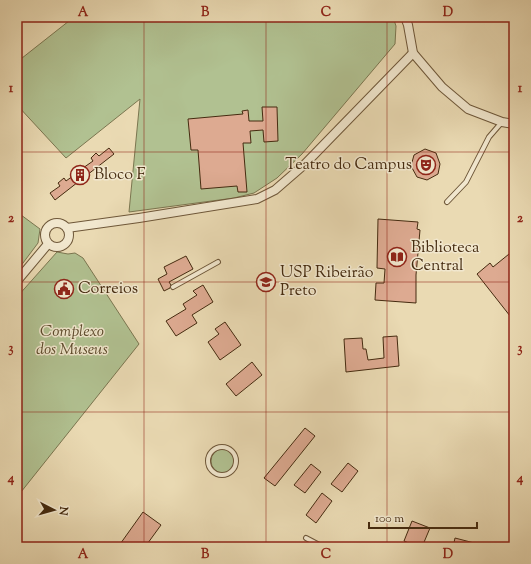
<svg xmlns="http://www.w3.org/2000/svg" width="531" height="564" viewBox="0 0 531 564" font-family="'Sorts Mill Goudy',serif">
<rect width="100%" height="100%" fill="#eadab3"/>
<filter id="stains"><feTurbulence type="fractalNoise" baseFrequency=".005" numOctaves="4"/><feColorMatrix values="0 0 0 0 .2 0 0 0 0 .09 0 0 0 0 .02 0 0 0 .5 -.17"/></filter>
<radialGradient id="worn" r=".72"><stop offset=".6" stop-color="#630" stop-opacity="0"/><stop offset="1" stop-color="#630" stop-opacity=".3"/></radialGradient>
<g fill="#b1c191" stroke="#7b7650">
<path d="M74 17H393L396 26 395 44 302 154 277 178 254 193 234 198 129 212 140 99 66 158 17 105V62Z"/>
<path d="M17 212 40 229 38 243 17 271Z"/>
<path d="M57 252 68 254 75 253 83 258 139 344 17 497V297Z"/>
<circle cx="223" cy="461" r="12"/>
</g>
<g fill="#ddaa91" stroke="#452b10">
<path d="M262 107H277L278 141 264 142 263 130 250 131 251 143H243L247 192H238L237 186 201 189 198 150H191L188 119 243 114 242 111 248 110 249 121H263Z"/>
<path d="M109 148 114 154 55 200 50 193 60 186 58 183 64 178 66 181 77 173 75 170 81 165 83 168 93 161 91 158 96 153 99 156Z"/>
<path d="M425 149 436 153 440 164 438 174 427 180 417 177 411 166 414 155Z"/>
<path d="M378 219 418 222 417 229 420 230 416 275V303L375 300 376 283H384L385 269 377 268Z"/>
<path d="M514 250V321L477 274 490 263 493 267Z"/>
<path d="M186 256 193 269 169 282 171 285 170 288 164 291 158 279 167 274 164 267Z"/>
<path d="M203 285 213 302 192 315 197 323 176 336 166 321 186 309 183 304 197 295 193 291Z"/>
<path d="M225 322 241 345 220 360 208 342 219 334 215 329Z"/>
<path d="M397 336 399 366 346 372 344 339 362 338 363 349H366L368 360 384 358 383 337Z"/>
<path d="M252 362 262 375 236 396 226 384Z"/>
<path d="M305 428 315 436 275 486 264 478Z"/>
<path d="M348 463 358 471 342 492 331 484Z"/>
<path d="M311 464 321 472 305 493 294 485Z"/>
<path d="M322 493 332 501 316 523 306 515Z"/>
<path d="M143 512 161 525 145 547H118Z"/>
<path d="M412 521 430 528 422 547H418L404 541Z"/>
<path d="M455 538 482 545V547H453Z"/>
</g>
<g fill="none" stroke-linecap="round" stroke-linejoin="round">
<g stroke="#6e5739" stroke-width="6">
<g id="service">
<path d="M447 202 466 182 489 137 502 122"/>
<path d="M173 287 218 262"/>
<circle cx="222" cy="461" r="14"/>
<path d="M306 538 323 547"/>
</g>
</g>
<g stroke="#6e5739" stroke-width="10">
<g id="minor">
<path d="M405 17 408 25 413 53 442 87 468 109 502 122 514 124"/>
<circle cx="57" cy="235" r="12"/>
<path d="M67 228 139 218 257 199 275 190 305 164 413 53"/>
<path d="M17 281 48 244"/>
</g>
</g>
<use href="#service" stroke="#f1e7ce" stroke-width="4"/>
<use href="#minor" stroke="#f1e7ce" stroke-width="8"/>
</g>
<path fill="none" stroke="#8f2418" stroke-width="1" stroke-opacity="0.55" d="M144 17V547M266 17V547M387 17V547M17 152H514M17 282H514M17 412H514"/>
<defs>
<g id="theatre-ring" transform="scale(1)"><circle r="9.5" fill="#f1e7ce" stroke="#8f2418" stroke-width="1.5"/><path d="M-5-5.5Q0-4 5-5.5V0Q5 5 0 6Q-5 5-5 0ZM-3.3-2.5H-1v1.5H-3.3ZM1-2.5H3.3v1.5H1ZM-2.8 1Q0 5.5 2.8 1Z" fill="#8f2418"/></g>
<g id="building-ring" transform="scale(1)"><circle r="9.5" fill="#f1e7ce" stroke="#8f2418" stroke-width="1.5"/><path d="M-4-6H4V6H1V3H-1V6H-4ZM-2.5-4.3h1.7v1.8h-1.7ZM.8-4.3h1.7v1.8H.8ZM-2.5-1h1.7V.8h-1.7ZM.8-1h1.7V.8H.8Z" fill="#8f2418"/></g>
<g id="library-ring" transform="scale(1)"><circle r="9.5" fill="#f1e7ce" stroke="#8f2418" stroke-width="1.5"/><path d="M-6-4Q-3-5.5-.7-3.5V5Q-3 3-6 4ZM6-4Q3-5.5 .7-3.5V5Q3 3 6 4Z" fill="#8f2418"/></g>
<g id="university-ring" transform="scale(1)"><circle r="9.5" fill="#f1e7ce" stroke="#8f2418" stroke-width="1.5"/><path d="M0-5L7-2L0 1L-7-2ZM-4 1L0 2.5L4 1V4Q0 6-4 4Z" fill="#8f2418"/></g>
<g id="civic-ring" transform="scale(1)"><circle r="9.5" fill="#f1e7ce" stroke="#8f2418" stroke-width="1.5"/><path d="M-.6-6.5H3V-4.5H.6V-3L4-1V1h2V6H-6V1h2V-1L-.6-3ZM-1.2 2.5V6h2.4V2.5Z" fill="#8f2418"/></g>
</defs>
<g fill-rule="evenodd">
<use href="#theatre-ring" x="426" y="165"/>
<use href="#building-ring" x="80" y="175"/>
<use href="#library-ring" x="397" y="257"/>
<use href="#university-ring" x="266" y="282"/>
<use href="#civic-ring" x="64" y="289"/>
</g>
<g text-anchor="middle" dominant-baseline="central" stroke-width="3" stroke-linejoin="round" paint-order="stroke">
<g font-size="16" fill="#452b10" stroke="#f1e7ce" text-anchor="start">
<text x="412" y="165" text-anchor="end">Teatro do Campus</text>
<text x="94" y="175">Bloco F</text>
<text x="411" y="248">Biblioteca<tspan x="411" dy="18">Central</tspan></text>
<text x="280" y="273">USP Ribeirão<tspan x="280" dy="18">Preto</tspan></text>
<text x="78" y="289">Correios</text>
</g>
<g font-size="16" font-style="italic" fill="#5b492a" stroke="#f1e7ce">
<text x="72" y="332">Complexo<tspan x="72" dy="18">dos Museus</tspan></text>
</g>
</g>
<rect width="531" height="564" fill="none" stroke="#eadab3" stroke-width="44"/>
<g transform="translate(54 510) rotate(96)" stroke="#f1e7ce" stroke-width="3" paint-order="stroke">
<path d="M0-3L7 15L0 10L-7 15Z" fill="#452b10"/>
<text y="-6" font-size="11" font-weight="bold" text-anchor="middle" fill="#452b10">N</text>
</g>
<path d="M369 522v6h108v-6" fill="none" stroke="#452b10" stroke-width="2"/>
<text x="375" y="522" font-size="12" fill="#452b10" stroke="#f1e7ce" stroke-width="3" paint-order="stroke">100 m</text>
<rect x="22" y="22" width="487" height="520" fill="none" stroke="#8f2418" stroke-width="1.5"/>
<g font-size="13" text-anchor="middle" font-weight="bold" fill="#8f2418">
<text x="83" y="16">A</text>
<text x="205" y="16">B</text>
<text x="326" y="16">C</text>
<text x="448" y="16">D</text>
<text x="11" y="92">1</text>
<text x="520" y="92">1</text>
<text x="11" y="222">2</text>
<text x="520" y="222">2</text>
<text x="11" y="352">3</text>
<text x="520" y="352">3</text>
<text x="11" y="482">4</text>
<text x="520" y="482">4</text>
<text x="83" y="558">A</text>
<text x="205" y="558">B</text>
<text x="326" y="558">C</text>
<text x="448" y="558">D</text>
</g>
<rect width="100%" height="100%" filter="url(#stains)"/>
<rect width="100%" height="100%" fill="url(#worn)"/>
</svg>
